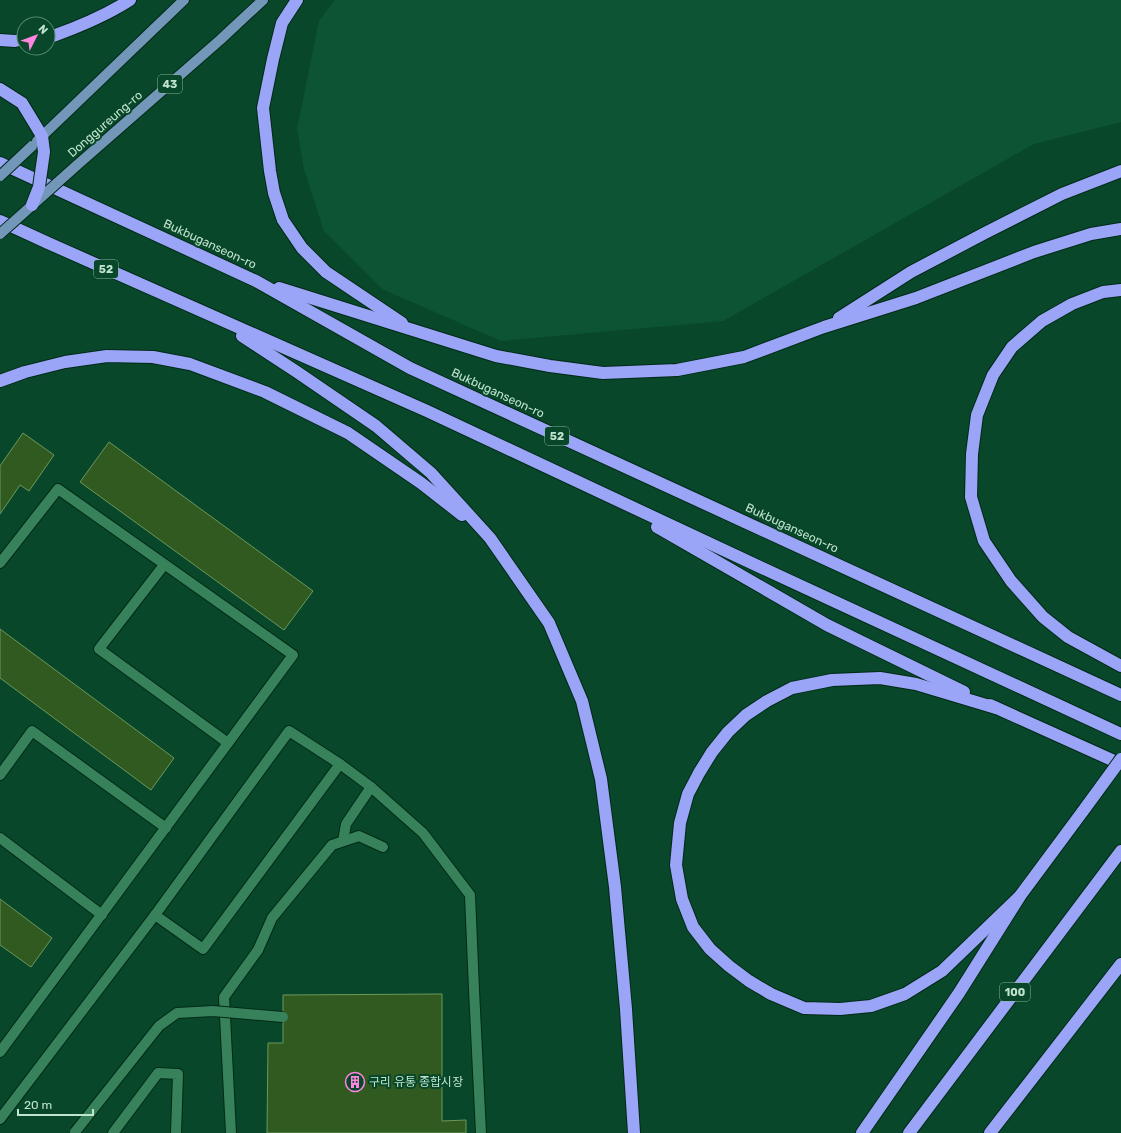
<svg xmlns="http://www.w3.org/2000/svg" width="1121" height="1133" viewBox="0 0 1121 1133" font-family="Rubik,'Noto Sans KR',sans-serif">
<rect width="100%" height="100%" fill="#08472a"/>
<path fill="#0d5434" d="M335 0H1121V122L1034 144 723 321 501 341 382 289 324 231 304 169 297 129 319 21Z"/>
<g fill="#315a20" stroke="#6c985c">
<path d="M23 433 54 455 29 491 20 485 0 514V466Z"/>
<path d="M109 442 313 591 284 630 80 482Z"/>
<path d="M0 629 174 758 151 790 0 678Z"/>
<path d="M0 899 52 938 31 967 0 945Z"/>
<path d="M442 994V1121L466 1120V1133H267L268 1043H283V995Z"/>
</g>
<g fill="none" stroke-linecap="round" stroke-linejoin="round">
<g stroke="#012a17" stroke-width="12">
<g id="lane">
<path d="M0 563 58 489 293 655 0 1052"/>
<path d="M164 565 99 649 228 743"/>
<path d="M0 775 32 731 166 828"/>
<path d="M0 838 102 915"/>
<path d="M343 841 346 824 371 787"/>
<path d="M155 915 203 949 340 764"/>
<path d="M0 1119 155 915 289 731 340 764 371 787 423 833 470 895 474 990 481 1133"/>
<path d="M113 1133 158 1073 178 1074 176 1133"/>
<path d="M231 1133 224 997 258 950 272 918 332 845 359 836 383 847"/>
</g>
</g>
<g stroke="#012a17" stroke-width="12">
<g id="primary">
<path d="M37 141 184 0"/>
<path d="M76 166 220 40 263 0"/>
</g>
</g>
<g stroke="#012a17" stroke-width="14">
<g id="highway">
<path d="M297 0 282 23 273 59 263 108 270 171 274 193 283 220 302 248 326 272 402 323"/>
<path d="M48 36H53C81 26 105 16 130 0"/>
<path d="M0 40 15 41 24 39"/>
<path d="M0 89 22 103 42 136 44 152"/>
<path d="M0 163 256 281 410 368 1121 695"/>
<path d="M0 221 48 243 427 411 760 567 1121 734"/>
<path d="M279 288 496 356 550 366 603 373 677 370 744 357 824 327 916 298 1034 252 1091 234 1121 229"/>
<path d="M1121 290 1103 292 1072 304 1042 321 1012 347 993 375 977 415 972 454 971 497 984 541 1011 581 1043 617 1068 637 1121 666"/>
<path d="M839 318 911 272 985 233 1062 194 1121 171"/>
<path d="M242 336 297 372 376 426 431 473 490 538 549 623 582 701 601 779 615 887 626 1009 634 1133"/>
<path d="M0 381 25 372 65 362 107 356 153 357 190 364 265 392 348 433 421 483 462 515"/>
<path d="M657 527 827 625 964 692"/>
<path d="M990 705 1121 764"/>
<path d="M996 708 916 684 880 678 832 680 792 688 767 701 746 715 728 732 712 752 699 773 688 794 680 823 676 865 682 899 693 927 710 949 729 966 749 981 771 994 804 1008 840 1009 871 1006 905 994 942 971 1020 896"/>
<path d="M862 1133 959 993 1020 896 1083 811"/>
<path d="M909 1133 1121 851"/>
<path d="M990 1133 1121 964"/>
</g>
</g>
<use href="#lane" stroke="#37825a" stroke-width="10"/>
<use href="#primary" stroke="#7297b8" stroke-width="10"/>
<use href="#highway" stroke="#9aa5f7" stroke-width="12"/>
<g stroke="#012a17" stroke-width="12" stroke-linecap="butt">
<path id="lane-bridge" d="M75 1132 159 1026 177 1013 213 1011 283 1017"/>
</g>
<g stroke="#012a17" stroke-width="12" stroke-linecap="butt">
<g id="primary-bridge">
<path d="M0 176 32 146"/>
<path d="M0 234 76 166"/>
</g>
</g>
<g stroke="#012a17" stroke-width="14" stroke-linecap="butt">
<g id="highway-bridge">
<path d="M32 205 39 187 44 152"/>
<path d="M1083 811 1121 759"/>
</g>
</g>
<use href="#lane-bridge" stroke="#37825a" stroke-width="10"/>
<use href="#primary-bridge" stroke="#7297b8" stroke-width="10"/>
<use href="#highway-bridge" stroke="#9aa5f7" stroke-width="12"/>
</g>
<defs>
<g id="building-ring" transform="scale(1)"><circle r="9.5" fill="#08472a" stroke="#fe85e0" stroke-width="1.5"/><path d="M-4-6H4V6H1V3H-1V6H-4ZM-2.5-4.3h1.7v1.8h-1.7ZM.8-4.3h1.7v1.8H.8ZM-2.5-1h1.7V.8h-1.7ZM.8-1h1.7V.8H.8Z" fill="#fe85e0"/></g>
</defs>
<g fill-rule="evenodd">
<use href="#building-ring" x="355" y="1082"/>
</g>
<g text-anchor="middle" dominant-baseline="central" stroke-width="4" stroke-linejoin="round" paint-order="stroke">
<g fill="#08472a" stroke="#89b59c" stroke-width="1">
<rect x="158" y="75" width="24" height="18" rx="3"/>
<rect x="94" y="260" width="24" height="18" rx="3"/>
<rect x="545" y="427" width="24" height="18" rx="3"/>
<rect x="1000" y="983" width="30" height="18" rx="3"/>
</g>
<g font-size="11" font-weight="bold" fill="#c0e4cd">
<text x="170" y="84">43</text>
<text x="106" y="269">52</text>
<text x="557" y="436">52</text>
<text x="1015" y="992">100</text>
</g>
<g font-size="12" fill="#c0e4cd" stroke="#08472a">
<text transform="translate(105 124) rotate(-41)">Donggureung-ro</text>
<text transform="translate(210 244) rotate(25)">Bukbuganseon-ro</text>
<text transform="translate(498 393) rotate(25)">Bukbuganseon-ro</text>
<text transform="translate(792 528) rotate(25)">Bukbuganseon-ro</text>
</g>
<g font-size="12" fill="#c0e4cd" stroke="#08472a" text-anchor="start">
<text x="369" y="1082">구리 유통 종합시장</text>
</g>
</g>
<g transform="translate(36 36) rotate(48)"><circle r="19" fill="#08472a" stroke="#52866b"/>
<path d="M0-3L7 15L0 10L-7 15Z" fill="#fe85e0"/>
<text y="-6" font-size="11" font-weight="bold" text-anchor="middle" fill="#c0e4cd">N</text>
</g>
<path d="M18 1109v6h75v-6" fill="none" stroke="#c0e4cd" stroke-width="2"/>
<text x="24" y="1109" font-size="12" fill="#c0e4cd" stroke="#08472a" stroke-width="3" paint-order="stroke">20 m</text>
</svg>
